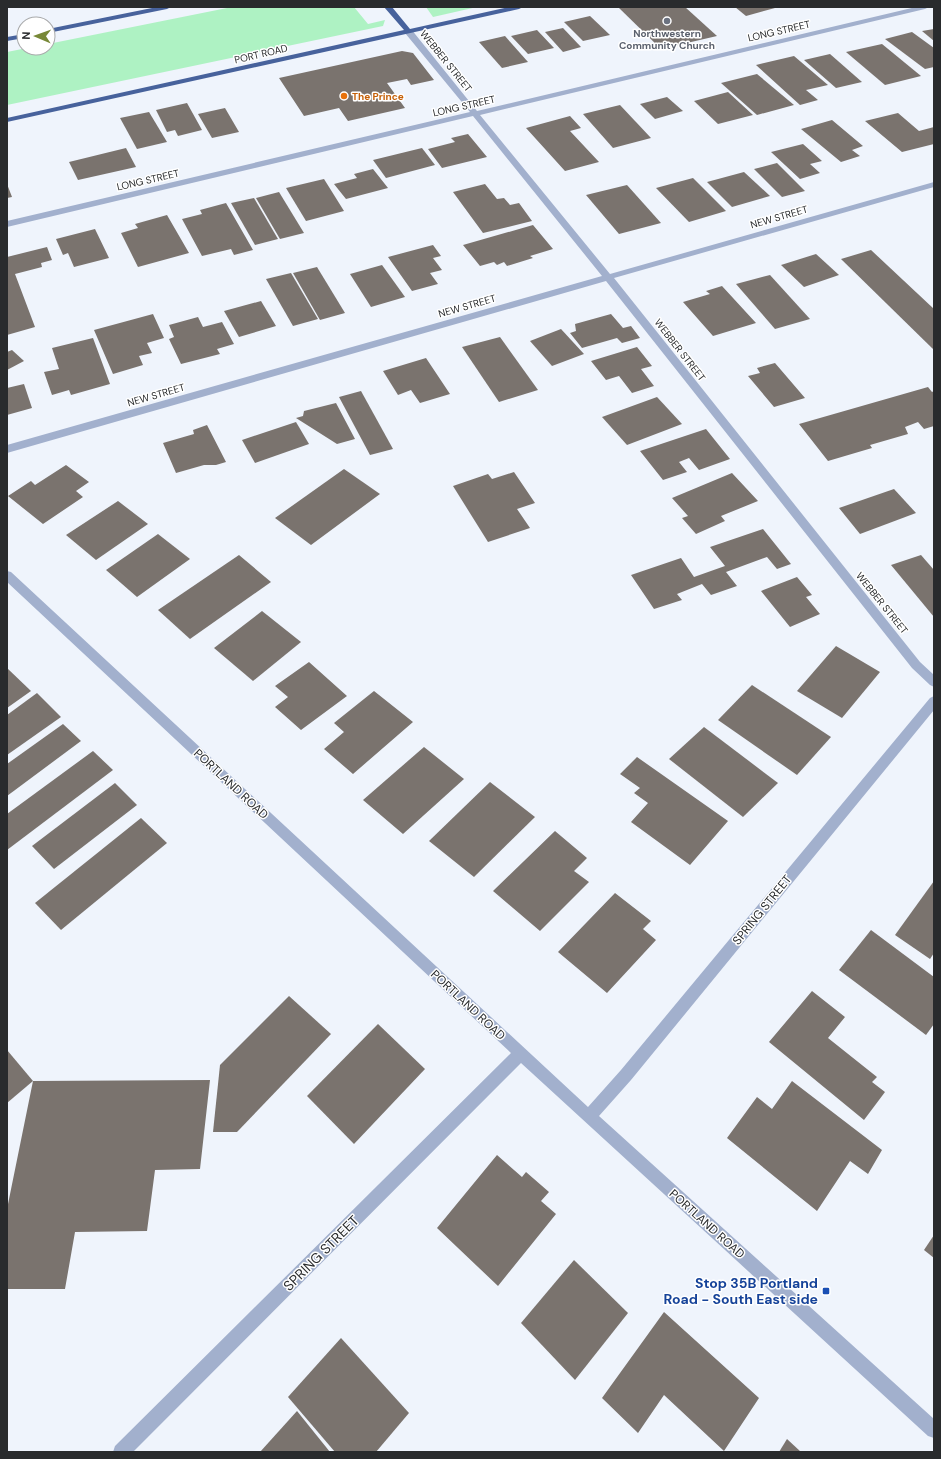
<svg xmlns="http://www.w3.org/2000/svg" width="941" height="1459" viewBox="0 0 941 1459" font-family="'DM Sans',sans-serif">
<rect width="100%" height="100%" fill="#eff4fc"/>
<g fill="#aef2c3">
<path d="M232 7H354L368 24 385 20 383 26 7 105V52L27 48H48V44Z"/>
<path d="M426 7H477L433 17Z"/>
</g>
<g fill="#7a736e">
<path d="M618 7H685L717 36 661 49Z"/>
<path d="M735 7H773L775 8 746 16Z"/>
<path d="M590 16 610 35 583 41 564 22Z"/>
<path d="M563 28 581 47 563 52 545 32Z"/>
<path d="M934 29V41L922 31Z"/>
<path d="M537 30 554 48 528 54 511 36Z"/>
<path d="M912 32 934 48V67L925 69 885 39Z"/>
<path d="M505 36 528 62 502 68 479 42Z"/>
<path d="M882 44 921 76 885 85 846 52Z"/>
<path d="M402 51 413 53 434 80 411 85 407 79 387 83 405 108 348 121 339 108 304 116 279 78Z"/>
<path d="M830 54 862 82 836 88 804 60Z"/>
<path d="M794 56 828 85 806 90 818 100 800 105 756 65Z"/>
<path d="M757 74 794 105 757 115 721 83Z"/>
<path d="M728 92 753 115 718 124 694 101Z"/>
<path d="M667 97 683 111 655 119 640 104Z"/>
<path d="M187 103 202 130 178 136 175 130 167 132 156 110Z"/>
<path d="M620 105 651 138 613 148 583 114Z"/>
<path d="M225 108 239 132 212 138 198 114Z"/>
<path d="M149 112 167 142 137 149 120 118Z"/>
<path d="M898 113 919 131 934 127V144L902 152 865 121Z"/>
<path d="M570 116 581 128 570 131 599 162 565 171 526 128Z"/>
<path d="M832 120 863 146 852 150 860 156 841 162 801 129Z"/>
<path d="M468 134 487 157 442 168 428 149 455 142 451 138Z"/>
<path d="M803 144 822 161 810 164 820 173 800 179 771 152Z"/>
<path d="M126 148 136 167 78 180 69 162Z"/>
<path d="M422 148 435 165 386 178 373 160Z"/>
<path d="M777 163 805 191 782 197 754 169Z"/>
<path d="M373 169 388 188 346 199 334 184 357 178 354 174Z"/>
<path d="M744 172 770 196 732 207 707 182Z"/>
<path d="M693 178 726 211 689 222 656 188Z"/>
<path d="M324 179 344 211 306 221 286 188Z"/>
<path d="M7 184 12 197 7 198Z"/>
<path d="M485 184 497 199 504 198 510 205 519 203 532 221 483 233 453 192Z"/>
<path d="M627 185 661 223 619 234 586 195Z"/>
<path d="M279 192 304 233 280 239 256 198Z"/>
<path d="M254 198 278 239 255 245 231 203Z"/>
<path d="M226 203 253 250 234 255 231 249 202 256 182 219 202 214 200 210Z"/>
<path d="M167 215 189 253 138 267 121 233 138 228 135 224Z"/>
<path d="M533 225 553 249 530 256 533 258 507 266 504 262 497 265 494 262 480 266 463 245Z"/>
<path d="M95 229 109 258 74 267 68 253 63 255 56 239Z"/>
<path d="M433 245 441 256 433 258 442 270 430 273 438 284 412 291 388 257Z"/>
<path d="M47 247 52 260 41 263 42 267 15 274 35 327 7 335V257Z"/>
<path d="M871 250 934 309V350L841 259Z"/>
<path d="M816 254 839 275 804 287 781 265Z"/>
<path d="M382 265 405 297 371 307 350 274Z"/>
<path d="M317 267 345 313 320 320 293 273Z"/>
<path d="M291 273 318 319 293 326 266 279Z"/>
<path d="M770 275 810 319 775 329 736 284Z"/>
<path d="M722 286 756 323 713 336 683 302 710 294 706 291Z"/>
<path d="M261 301 276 326 239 337 224 311Z"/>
<path d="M153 314 164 338 147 343 152 353 139 356 143 365 113 374 94 330Z"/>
<path d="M611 314 623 328 631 326 640 338 622 343 617 338 582 348 570 333 576 331 575 324Z"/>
<path d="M198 317 203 327 222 322 234 344 217 349 220 354 181 364 169 339 174 337 169 325Z"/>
<path d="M561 329 584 354 552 366 530 341Z"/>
<path d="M500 337 538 390 499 402 462 347Z"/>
<path d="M93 338 110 384 71 395 69 390 52 395 44 372 59 369 52 348Z"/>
<path d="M637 347 652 366 641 369 654 386 632 393 619 376 606 380 591 361Z"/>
<path d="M12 350 24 361 7 370V352Z"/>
<path d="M426 358 450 394 420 403 411 390 398 395 383 371Z"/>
<path d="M775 363 805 398 774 407 748 376 760 373 757 368Z"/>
<path d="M24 384 32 408 7 415V388Z"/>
<path d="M928 387 932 392 934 391V426L924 429 918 422 905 427 908 434 870 445 872 448 828 461 799 424Z"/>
<path d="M361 391 393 449 370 455 339 397Z"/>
<path d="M657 397 682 424 627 445 602 417Z"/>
<path d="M336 403 355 439 337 444 296 418 303 416 304 411Z"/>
<path d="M296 422 309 444 255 463 242 440Z"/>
<path d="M207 425 226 462 216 465H204L176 473 163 443 194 434 193 430Z"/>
<path d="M706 429 730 459 699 470 689 458 679 462 687 472 663 480 640 451Z"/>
<path d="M66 465 89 482 76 491 83 497 43 524 8 496 31 481 35 485Z"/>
<path d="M344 469 380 494 311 545 275 518Z"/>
<path d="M514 472 535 503 517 509 530 528 488 542 453 486 488 474 492 479Z"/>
<path d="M732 473 758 501 721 516 725 521 696 534 682 518 688 516 672 498Z"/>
<path d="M894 489 916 513 860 534 839 508Z"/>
<path d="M118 501 148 524 96 560 66 535Z"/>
<path d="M763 529 791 564 777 569 767 557 726 572 737 586 711 595 702 584 677 594 682 600 654 609 631 575 681 558 694 577 725 566 710 547Z"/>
<path d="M158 534 190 559 137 597 106 570Z"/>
<path d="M239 555 271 582 190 639 158 610Z"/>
<path d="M921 555 934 570V617L891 565Z"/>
<path d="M797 577 812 595 806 597 820 614 790 627 761 591Z"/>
<path d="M262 611 301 642 253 681 214 648Z"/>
<path d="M836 646 880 672 842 718 797 691Z"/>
<path d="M309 662 347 696 301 730 275 707 288 697 275 686Z"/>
<path d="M7 668 31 691 7 708Z"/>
<path d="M752 685 831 737 797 775 718 720Z"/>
<path d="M374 691 413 722 353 774 324 749 344 732 334 723Z"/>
<path d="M37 693 61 717 7 755V715Z"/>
<path d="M63 724 81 741 7 796V764Z"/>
<path d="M704 727 778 783 743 817 669 759Z"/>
<path d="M424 747 464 779 403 834 363 800Z"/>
<path d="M93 751 113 770 7 850V814Z"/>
<path d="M637 757 728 821 690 865 631 822 648 803 634 793 640 788 620 774Z"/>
<path d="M490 782 535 817 474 877 429 841Z"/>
<path d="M115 783 137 805 54 869 32 846Z"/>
<path d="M141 818 167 843 61 930 35 903Z"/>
<path d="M555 831 587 858 574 871 589 882 540 931 493 891Z"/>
<path d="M934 881V953L930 959 895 935Z"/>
<path d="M615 893 651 921 643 929 656 940 607 993 558 952Z"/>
<path d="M871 930 934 977V1024L926 1035 839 970Z"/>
<path d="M812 991 845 1017 828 1038 877 1077 872 1082 885 1092 864 1120 769 1042Z"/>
<path d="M289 996 331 1034 237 1132H213L220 1065Z"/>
<path d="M378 1024 425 1069 354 1144 307 1096Z"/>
<path d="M7 1050 33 1081 7 1103Z"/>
<path d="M210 1080 200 1169 155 1170 147 1231 75 1232 65 1289H7V1209L33 1081Z"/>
<path d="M792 1081 882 1150 868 1174 850 1161 817 1211 727 1138 757 1097 772 1109Z"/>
<path d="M497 1155 522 1177 526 1172 549 1192 541 1201 556 1214 498 1286 437 1228Z"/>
<path d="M934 1235V1258L924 1250Z"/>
<path d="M574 1260 628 1313 575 1380 521 1323Z"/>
<path d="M664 1312 759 1398 724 1451 664 1395 638 1433 602 1398Z"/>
<path d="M341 1338 409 1413 376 1452H335L288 1397Z"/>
<path d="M297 1411 330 1452H260Z"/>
<path d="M787 1439 801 1452H779Z"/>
</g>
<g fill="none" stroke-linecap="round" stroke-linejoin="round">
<g fill="#a2b0cd" fill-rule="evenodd">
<path d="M916 7H929L925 9 480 115 610 274 934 182V187L614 278 920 662 934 675V687L930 685 912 668 606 281 7 453V445L602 276 473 116 7 227V221L470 112 405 33 404 31 408 29H411L477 111Z"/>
<path d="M7 571 11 572 588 1107 621 1070 930 698 934 696V710L631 1080 599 1116 934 1419V1438L928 1436 521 1063 133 1452H113L115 1446 511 1053 7 582Z"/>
</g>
<g fill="#47629c" fill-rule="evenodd">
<path d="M157 7H171L167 9 48 33V29Z"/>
<path d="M384 7H392L410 29 509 7H523L519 9 7 122V118L404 30Z"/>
<path d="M24 34V38L7 41V37Z"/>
</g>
</g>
<circle fill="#6b7280" stroke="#fff" stroke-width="1.5" cx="667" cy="21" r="4"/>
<circle fill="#e8710a" stroke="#fff" stroke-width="1.5" cx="344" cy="96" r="4"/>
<rect fill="#1a4fb4" stroke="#fff" stroke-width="1.5" x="822" y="1287" width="8" height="8" rx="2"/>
<g text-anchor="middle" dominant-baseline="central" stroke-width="3" stroke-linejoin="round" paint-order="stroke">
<g font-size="10" fill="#292b2d" stroke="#fff">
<text transform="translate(779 31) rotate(-13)">LONG STREET</text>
<text transform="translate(261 54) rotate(-13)">PORT ROAD</text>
<text transform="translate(446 61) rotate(51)">WEBBER STREET</text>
<text transform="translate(464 106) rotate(-13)">LONG STREET</text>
<text transform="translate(148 180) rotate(-13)">LONG STREET</text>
<text transform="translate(779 217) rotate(-16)">NEW STREET</text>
<text transform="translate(467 306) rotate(-16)">NEW STREET</text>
<text transform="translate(680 350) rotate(52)">WEBBER STREET</text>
<text transform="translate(156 395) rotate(-16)">NEW STREET</text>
<text transform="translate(882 603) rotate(51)">WEBBER STREET</text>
</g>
<g font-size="10" font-weight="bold" fill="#5b616d" stroke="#fff">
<text x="667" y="33">Northwestern<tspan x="667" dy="12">Community Church</tspan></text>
</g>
<g font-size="10" font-weight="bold" fill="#c56008" stroke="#fff" text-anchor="start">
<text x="352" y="96">The Prince</text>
</g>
<g font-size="12" fill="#292b2d" stroke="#fff">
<text transform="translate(231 784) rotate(43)">PORTLAND ROAD</text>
<text transform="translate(762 910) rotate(-51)">SPRING STREET</text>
<text transform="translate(468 1005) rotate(43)">PORTLAND ROAD</text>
<text transform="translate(707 1224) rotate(42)">PORTLAND ROAD</text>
</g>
<g font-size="14" fill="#292b2d" stroke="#fff">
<text transform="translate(321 1253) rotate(-45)">SPRING STREET</text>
</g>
<g font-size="14" font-weight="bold" fill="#164399" stroke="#fff" text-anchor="end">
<text x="818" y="1283">Stop 35B Portland<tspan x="818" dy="16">Road - South East side</tspan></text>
</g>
</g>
<rect width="941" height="1459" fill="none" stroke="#292b2d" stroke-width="16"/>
<g transform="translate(36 36) rotate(272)"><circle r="19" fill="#ffffff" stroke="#a9aaab"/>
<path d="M0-3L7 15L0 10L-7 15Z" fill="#788837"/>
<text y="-6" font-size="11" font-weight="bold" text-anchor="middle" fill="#292b2d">N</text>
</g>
</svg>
